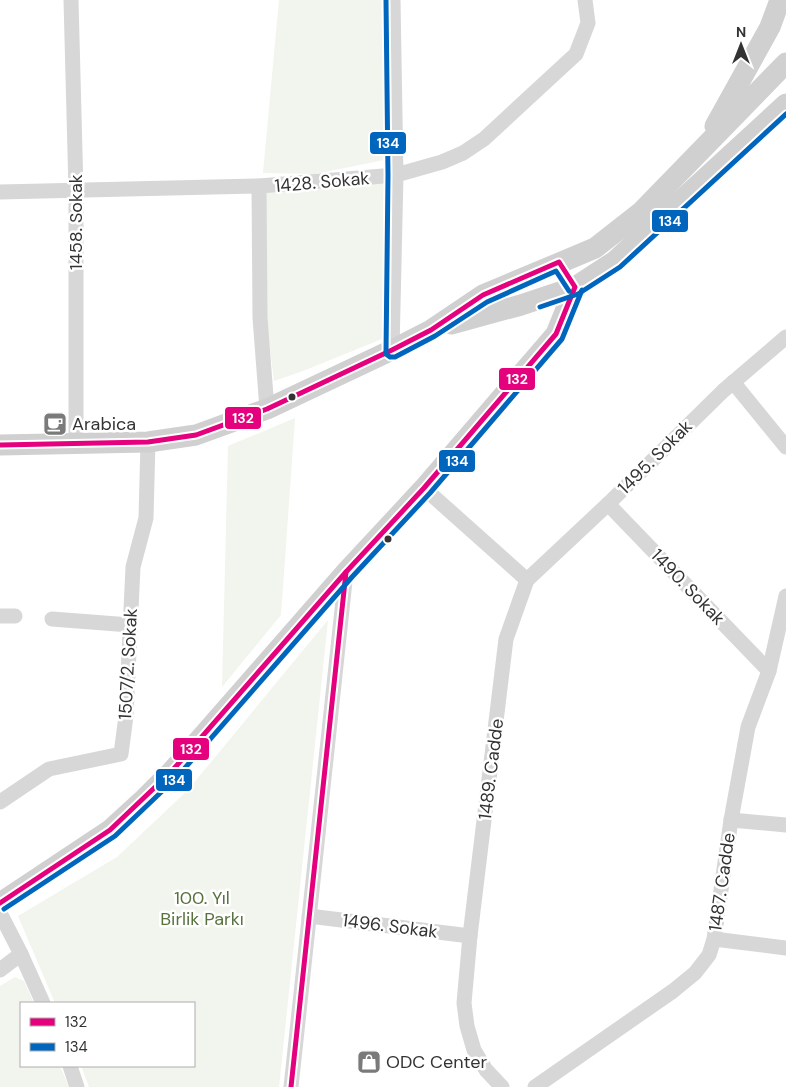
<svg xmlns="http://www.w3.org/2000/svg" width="786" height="1087" viewBox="0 0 786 1087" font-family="'DM Sans',sans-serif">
<rect width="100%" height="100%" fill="#fff"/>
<g fill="#f1f5ed">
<path d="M279 0H387L384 160 315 174 263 173Z"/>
<path d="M389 179 382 339 303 371 274 381 263 293 261 191Z"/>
<path d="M295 418 281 615 222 687 228 446Z"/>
<path d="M328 620 279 1087H89L81 1066H194V1003H55L18 916 117 857 188 790Z"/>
<path d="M15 977 24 981 34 1003H21V1066H60L69 1087H0V986Z"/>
</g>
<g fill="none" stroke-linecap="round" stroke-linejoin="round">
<g stroke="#d7d7d7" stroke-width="15">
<path d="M71 0 76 190V444"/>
<path d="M259 186 260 318 267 409"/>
<path d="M0 192 259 186 396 175 442 162 463 153 484 139 576 54 588 23 585 0"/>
<path d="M392 350 396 175 393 0"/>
<path d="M733 382 786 447"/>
<path d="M424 488 527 580 506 639 470 936 464 1003 467 1026 474 1050 486 1070 502 1087"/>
<path d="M608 504 769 671"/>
<path d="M527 580 608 504 723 391 786 337"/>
<path d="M0 616H15"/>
<path d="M52 619 130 625"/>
<path d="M0 802 49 769 121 754 126 716 133 567 146 518 148 442"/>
<path d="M731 820 786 825"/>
<path d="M0 913 21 954 43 1003"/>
<path d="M309 916 470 936"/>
<path d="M714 939 786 948"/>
<path d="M0 970 21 954"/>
<path d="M70 1066 77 1087"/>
<path d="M291 1087 346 572"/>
<path d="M535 1087 673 991 695 973 709 955 714 939 731 820 748 727 769 671 786 596"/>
</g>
<g stroke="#d0d0d0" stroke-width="21">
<path d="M715 126 770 27 780 0"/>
<path d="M451 324 521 305 575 287 615 261 786 104"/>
<path d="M0 445 148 442 196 435 267 409 392 350 431 330 483 295 595 248 641 212 786 63"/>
<path d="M0 903 110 830 144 799 171 772 346 572 424 488 556 334 575 287"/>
</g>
<g stroke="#fff" stroke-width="9">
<g id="bus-1">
<path d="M0 445 148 442 196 435 267 409 392 350 431 330 483 295 559 262 575 287 556 334 424 488 346 572 171 772 110 830 0 903"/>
<path d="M291 1087 346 572"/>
</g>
</g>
<g stroke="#fff" stroke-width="9">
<g id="bus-2">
<path d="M386 0 388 175 386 354 390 357H395L435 336 487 302 556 271 569 291"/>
<path d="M540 307 578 294 620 267 786 114"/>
<path d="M4 909 115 836 177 777 352 577 430 493 562 339 582 290"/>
</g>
</g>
<use href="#bus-1" stroke="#e5007d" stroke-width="5"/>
<use href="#bus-2" stroke="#0065bd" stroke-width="5"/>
</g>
<defs>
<g id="cafe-square" transform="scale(1.25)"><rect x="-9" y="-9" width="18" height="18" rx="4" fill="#7a7a7a" stroke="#fff"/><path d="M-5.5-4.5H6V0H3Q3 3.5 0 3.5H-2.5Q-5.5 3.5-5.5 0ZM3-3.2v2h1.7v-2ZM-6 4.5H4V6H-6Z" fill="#fff"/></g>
<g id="shop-square" transform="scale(1.25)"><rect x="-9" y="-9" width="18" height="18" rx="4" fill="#7a7a7a" stroke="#fff"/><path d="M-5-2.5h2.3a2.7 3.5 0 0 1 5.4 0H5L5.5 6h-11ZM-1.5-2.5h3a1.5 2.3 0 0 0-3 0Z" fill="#fff"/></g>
</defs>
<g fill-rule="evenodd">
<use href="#cafe-square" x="55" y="424"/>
<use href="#shop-square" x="369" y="1062"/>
</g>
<g fill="#333" stroke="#fff" stroke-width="2">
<circle cx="292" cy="397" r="4.5"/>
<circle cx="388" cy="539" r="4.5"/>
</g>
<g text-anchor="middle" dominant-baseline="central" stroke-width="5" stroke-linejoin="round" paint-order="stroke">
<g font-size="18" fill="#333" stroke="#fff">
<text transform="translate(322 182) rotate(-5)">1428. Sokak</text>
<text transform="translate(76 222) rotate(-90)">1458. Sokak</text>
<text transform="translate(655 457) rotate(-45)">1495. Sokak</text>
<text transform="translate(688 587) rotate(46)">1490. Sokak</text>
<text transform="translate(128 664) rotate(-87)">1507/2. Sokak</text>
<text transform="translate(491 769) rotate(-83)">1489. Cadde</text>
<text transform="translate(722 882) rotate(-82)">1487. Cadde</text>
<text transform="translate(390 926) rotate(7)">1496. Sokak</text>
</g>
<g font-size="18" fill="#333" stroke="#fff" text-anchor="start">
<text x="72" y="424">Arabica</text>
<text x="386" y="1062">ODC Center</text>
</g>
<g font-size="18" fill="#57723d" stroke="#fff">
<text x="202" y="898">100. Yıl<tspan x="202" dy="21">Birlik Parkı</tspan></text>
</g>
</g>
<g stroke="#fff" stroke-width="2">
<rect x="369" y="131" width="38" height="24" rx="5" fill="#0065bd"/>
<rect x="651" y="209" width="38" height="24" rx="5" fill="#0065bd"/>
<rect x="498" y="367" width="38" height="24" rx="5" fill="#e5007d"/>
<rect x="224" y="406" width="38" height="24" rx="5" fill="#e5007d"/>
<rect x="438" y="449" width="38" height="24" rx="5" fill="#0065bd"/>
<rect x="172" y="737" width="38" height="24" rx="5" fill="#e5007d"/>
<rect x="155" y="768" width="38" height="24" rx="5" fill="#0065bd"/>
</g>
<g font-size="14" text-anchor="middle" font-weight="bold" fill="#fff">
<text x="388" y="148">134</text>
<text x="670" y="226">134</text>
<text x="517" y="384">132</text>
<text x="243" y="423">132</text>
<text x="457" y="466">134</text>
<text x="191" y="754">132</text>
<text x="174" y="785">134</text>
</g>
<rect x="20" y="1002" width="175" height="65" fill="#ffffff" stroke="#adadad"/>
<rect x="30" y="1018" width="25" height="8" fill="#e5007d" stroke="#adadad"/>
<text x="65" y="1027" font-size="15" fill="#333333">132</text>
<rect x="30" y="1043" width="25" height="8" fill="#0065bd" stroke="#adadad"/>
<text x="65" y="1052" font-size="15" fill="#333333">134</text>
<g transform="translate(741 45)" stroke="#ffffff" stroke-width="4" paint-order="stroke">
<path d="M0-4L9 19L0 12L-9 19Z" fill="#333333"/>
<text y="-8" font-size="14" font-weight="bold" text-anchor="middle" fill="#333333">N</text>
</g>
</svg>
